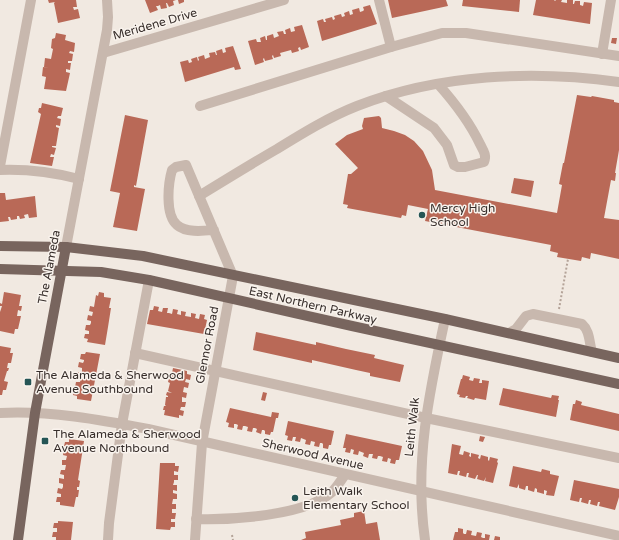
<svg xmlns="http://www.w3.org/2000/svg" width="619" height="540" viewBox="0 0 619 540" font-family="'Varela Round',sans-serif">
<rect width="100%" height="100%" fill="#f1e9e1"/>
<g fill="#b96957">
<path d="M48 0H76L77 7H73L74 10 78 9 80 18 58 23 54 3 55 2 49 3Z"/>
<path d="M145 0H176L173 1 174 5 169 7 167 3H166L167 8 161 9 160 5 158 6H156L158 10 150 13Z"/>
<path d="M178 0H184V2L179 4Z"/>
<path d="M388 0H446L448 6 392 18Z"/>
<path d="M463 0H520L519 12 462 6Z"/>
<path d="M536 0H554L555 1 556 0H562L561 2 567 3V0H573V4H574L575 1H580V5L583 6 584 2 592 3 590 24 533 15Z"/>
<path d="M370 5 377 24 322 41 317 21 323 19 324 22H326L325 19 332 17 333 20 335 19 334 16 341 14 342 17 345 16 344 13 349 11 350 15 353 14 352 10 359 8 360 12 363 11 364 10 363 7Z"/>
<path d="M302 25 309 47 301 50 300 47 298 48 299 51 292 53 291 50 280 53 281 56 274 58 273 55 272 56 273 59 265 61 264 58 263 59 264 62 255 65 248 41 256 39 257 42H261L260 38 265 36 266 40H267V36L273 34 274 38 279 36 277 32 283 31 284 34H286L285 30 290 28 291 32 295 31 294 27Z"/>
<path d="M56 33 66 35 65 40 75 43 74 52 70 51 69 53 73 54 72 61H68V63H71L70 70 66 69V72L70 73 66 91 44 89 46 77 42 76 43 67 49 68 44 67 45 58 51 59 53 49 51 48 52 39 55 38Z"/>
<path d="M612 38H617L616 44 611 43Z"/>
<path d="M233 46 241 69 235 70 234 67 185 82 180 62 188 60 189 63 192 62 191 59 197 57 198 61 199 60 198 57 204 55 205 59 210 57 209 53 215 52 216 55H217L216 51 222 49 223 53 226 52 225 48Z"/>
<path d="M577 95 591 97 592 96 614 100V102L619 103V150L615 173H616L615 181 611 180 604 218 619 220V259L591 253 590 259 582 257 581 261 557 257 558 253 550 251 551 245 425 221 428 209 408 205 406 216 402 215 401 218 347 208 348 205 343 204 348 174H351L358 168 335 144 347 135 363 129 362 126 364 118 379 116 381 118 382 128 394 131 405 135 414 141 423 151 432 170 435 190 557 213 562 185 559 184 563 163H564Z"/>
<path d="M42 103 63 108 61 116H58L57 118 61 119 60 126 56 125V127L59 128 56 146H52V147L56 148 54 155 51 154 50 157H54L52 166 30 163 41 114 38 112 39 108H41Z"/>
<path d="M125 115 148 120 136 186 134 185V187L145 189 137 231 113 227 120 193 110 191Z"/>
<path d="M514 178 534 181 531 197 511 193Z"/>
<path d="M0 193H5L6 200 35 196 37 217 29 218 28 214 24 215 25 218 20 219 19 216H17V219L11 220 10 217H8L9 221 0 222Z"/>
<path d="M4 292 21 295 19 306H22L21 311 18 310 17 316H21L18 329H15L14 334 0 331V312L2 306H0V303L2 304Z"/>
<path d="M99 292 104 293V297L111 298 109 308H111L108 327 102 326 108 327 105 345 87 342 88 339 84 338 85 334H89V331L85 330 86 325H90L91 323V321L87 320 88 315 92 316 93 312 89 311 90 306 94 307 96 295 98 296Z"/>
<path d="M154 306 159 307 158 311 162 312 163 308H168L167 313H169L172 314 173 309 178 310 177 314 181 315V311L186 312 185 316 191 317V313L196 314 195 318 199 319 200 314 205 315 204 319 207 320 204 334 147 324 150 310H153Z"/>
<path d="M256 332 316 345V342L346 349 375 355 374 358 404 365 400 382 370 376V373L356 370 312 360V363L253 350Z"/>
<path d="M0 346 11 348 10 353H13L11 363H8L7 368H9L8 371H7L4 381 8 382 6 390H3L2 395H0Z"/>
<path d="M86 352 100 354 91 401 77 399V396L73 395 74 390 78 391 79 387H75L76 382H80L81 378 77 377 78 372H82V368L78 367 79 362 83 363 84 361V360L80 359 81 354H85Z"/>
<path d="M173 368 187 371V374L191 375 190 380 186 379 185 382 189 383 188 388 184 387 183 392 187 393 186 398 182 397V402H186L185 407H181L180 410 184 411 183 416 179 415V418L164 415 165 410H163L164 406H166L165 405 166 397H168V396L166 395 167 392 172 393 168 391 170 383 168 382 169 378 171 377H169L170 372 172 373Z"/>
<path d="M463 375 470 377 469 380 473 381 474 378 480 379 479 383H482V380L489 381 486 400 475 398 474 400 467 398 468 396H466L465 398 459 397 460 395 457 394 461 379H462Z"/>
<path d="M503 388 551 398 552 395 559 396 558 400H559L556 417 499 405Z"/>
<path d="M263 392 267 393 265 401 261 400Z"/>
<path d="M576 400 582 402 581 405 619 414V431L570 420 573 404H575Z"/>
<path d="M230 408 271 417 272 412 279 413 278 418H276L273 432H271L270 435 265 434V431L264 430H262L261 434 256 432 257 429 255 428H253L252 432 247 431 248 427 245 426H243L242 430 237 429 238 425 236 424H234V428L228 427 229 423 226 422Z"/>
<path d="M288 421 334 431 331 445H329L328 449 323 448V444L322 443H320L319 447 314 446 315 442 311 441 310 445 305 444 306 440 301 438 300 442 295 441 296 437H293L292 441 287 440 288 436 285 435Z"/>
<path d="M346 434 402 446 399 460H396L395 464 390 463 391 459 388 458 387 462 382 461 383 457 380 456H378L377 459 372 458 373 454H369L368 458 363 456 364 453 359 451 358 455 353 454 354 450 351 449 350 453 345 452 346 448H343Z"/>
<path d="M480 436 485 437 483 442 479 441Z"/>
<path d="M69 439 84 441 78 480 80 481 79 487H77V490H79L78 497H76L74 507 60 505V502H56L57 497H61V494L57 493 58 488 62 489 63 487V484L59 483V478L64 479V475L60 474 61 470H65L66 465H62V460H66L67 456 63 455 64 450 68 451V447L64 446 65 442H69Z"/>
<path d="M452 444 461 446 459 454 463 455 464 451 470 453 469 456 471 457V453L479 455 478 458 480 459 481 455 488 457V460L489 461 490 457 498 459 497 462 498 463 493 483 485 481 486 477 484 481 477 479 478 475H477L475 479 468 477 469 473H467L466 477 459 475 460 471H458L457 475 448 473Z"/>
<path d="M160 463H175V466H179L178 472 174 471V475H178V480H174V482L173 485H177V491L173 490V493L177 494V499H173L172 504H176V509H172V513H176L175 519H171V522H175V527H171L170 530 156 529Z"/>
<path d="M513 466 541 472 542 469 550 471V474L559 476 554 496 546 495 547 491 544 490V494L537 492V489L535 488 534 492 528 490V486H526L525 490 519 488V484L517 488 509 486Z"/>
<path d="M574 480 619 489V497L615 510 599 506 600 502H598L597 506 590 504 591 500H589L588 504 581 502 582 498H580L579 502 570 500Z"/>
<path d="M364 511 366 524 377 522 380 540H301L306 538 305 532 341 525 340 520 354 517V513Z"/>
<path d="M58 521 73 522 71 540H56V537H52L53 532H57V528H53L54 523H58Z"/>
<path d="M458 528 463 529V533L464 534H466L467 530 472 531 471 535 476 536 477 532 482 533 481 537 483 538H485V534L490 535 489 540H453L455 532H458Z"/>
<path d="M495 536 500 537V540H494Z"/>
</g>
<g fill="none" stroke-linecap="round" stroke-linejoin="round">
<g stroke="#b4a398" stroke-width="2" stroke-dasharray="2 2" stroke-linecap="butt">
<path d="M559 309 568 259"/>
<path d="M232 535 233 540"/>
</g>
<g stroke="#c8b8ae" stroke-width="10">
<path d="M379 0 391 47"/>
<path d="M103 53 284 0"/>
<path d="M602 54 611 0"/>
<path d="M386 96 434 128 447 145 454 165 458 167H465L484 162C487 155 483 150 480 144 469 121 455 103 438 84"/>
<path d="M200 106 391 47 442 33H466L619 56"/>
<path d="M0 166 31 0"/>
<path d="M0 170C27 169 52 172 79 179"/>
<path d="M199 196C225 180 251 164 277 149 303 133 329 117 357 106 439 74 533 70 619 82"/>
<path d="M66 247 107 30 108 17 107 0"/>
<path d="M509 333 516 329 526 316 533 314 582 324C590 331 589 342 592 352"/>
<path d="M135 353 426 418 619 458"/>
<path d="M0 413C47 410 102 420 148 429L619 536"/>
<path d="M196 519C231 520 305 516 332 492 337 487 341 480 345 475"/>
<path d="M108 540 109 523 122 424 149 280"/>
<path d="M195 540 202 443 233 276 186 165 176 167 172 170C168 184 165 215 177 225 186 233 203 231 214 230"/>
<path d="M425 540C414 463 429 393 445 319"/>
</g>
<g stroke="#78655e" stroke-width="10">
<path d="M0 246 66 247 143 256 445 319 619 358"/>
<path d="M0 269 101 272 149 280 352 326 619 384"/>
<path d="M18 540 35 413 66 247"/>
</g>
</g>
<g fill="#255555" stroke="#f9f3ed" stroke-width="1.5">
<circle cx="422" cy="215" r="4"/>
<rect x="24" y="378" width="8" height="8" rx="2"/>
<rect x="41" y="437" width="8" height="8" rx="2"/>
<circle cx="295" cy="498" r="4"/>
</g>
<g text-anchor="middle" dominant-baseline="central" stroke-width="3" stroke-linejoin="round" paint-order="stroke">
<g font-size="12" fill="#382f2c" stroke="#f9f3ed">
<text transform="translate(155 24) rotate(-16)">Meridene Drive</text>
<text transform="translate(49 267) rotate(-79)">The Alameda</text>
<text transform="translate(313 305) rotate(13)">East Northern Parkway</text>
<text transform="translate(207 345) rotate(-79)">Glennor Road</text>
<text transform="translate(412 427) rotate(-84)">Leith Walk</text>
<text transform="translate(313 454) rotate(13)">Sherwood Avenue</text>
</g>
<g font-size="12" fill="#382f2c" stroke="#f9f3ed" text-anchor="start">
<text x="430" y="208">Mercy High<tspan x="430" dy="14">School</tspan></text>
<text x="36" y="375">The Alameda &amp; Sherwood<tspan x="36" dy="14">Avenue Southbound</tspan></text>
<text x="53" y="434">The Alameda &amp; Sherwood<tspan x="53" dy="14">Avenue Northbound</tspan></text>
<text x="303" y="491">Leith Walk<tspan x="303" dy="14">Elementary School</tspan></text>
</g>
</g>
</svg>
